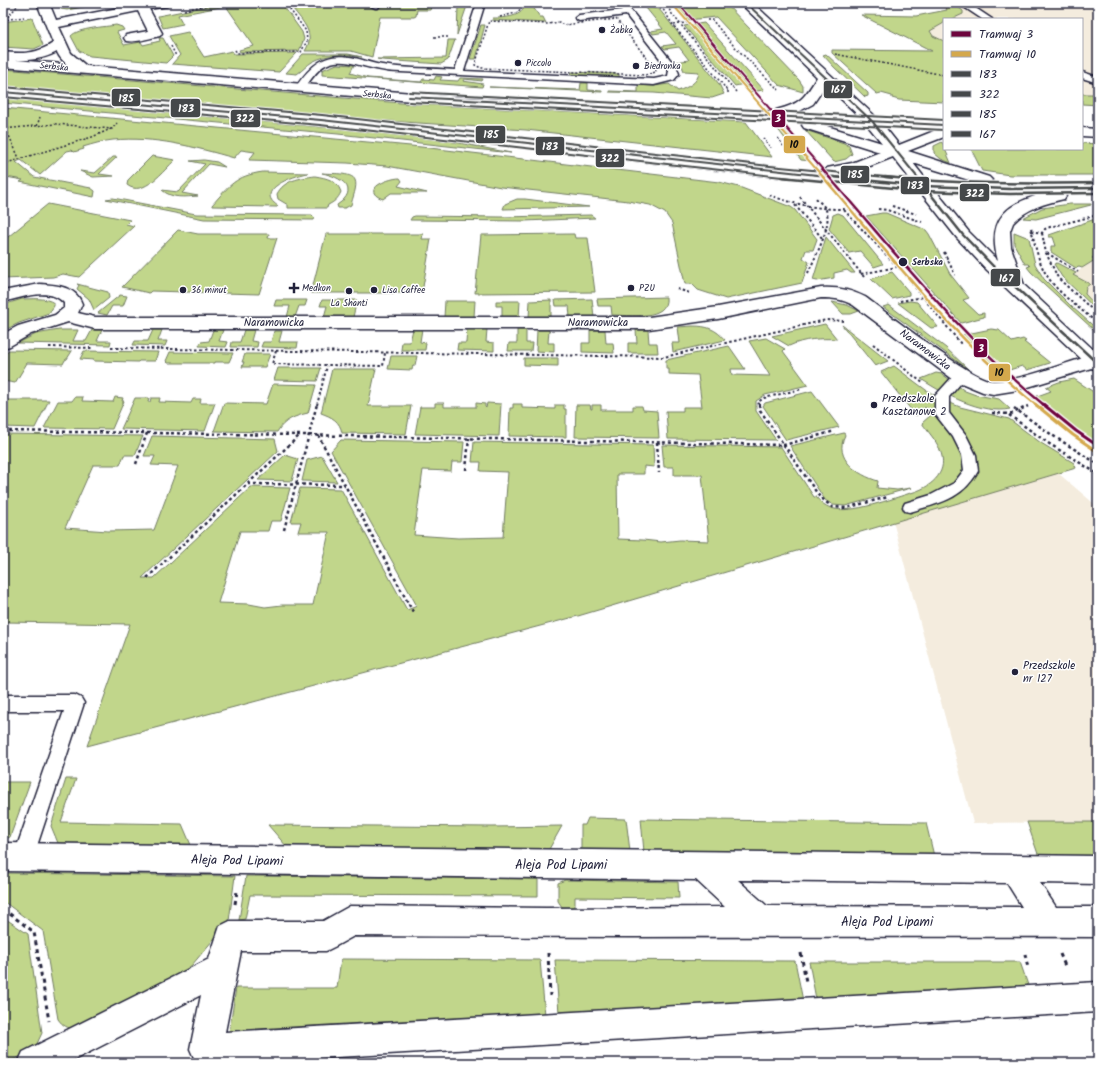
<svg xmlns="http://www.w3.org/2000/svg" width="1101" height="1066" viewBox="0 0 1101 1066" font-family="Kalam,sans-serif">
<rect width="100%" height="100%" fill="#fff"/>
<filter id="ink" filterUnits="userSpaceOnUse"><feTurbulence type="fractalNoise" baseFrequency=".025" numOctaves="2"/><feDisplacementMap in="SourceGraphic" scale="8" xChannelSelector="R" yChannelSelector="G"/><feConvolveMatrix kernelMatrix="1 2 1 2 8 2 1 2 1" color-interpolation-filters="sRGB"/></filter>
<g filter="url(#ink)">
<g fill="#f4ecde">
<path d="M935 3H1098V99L1082 98V19H944V51L861 15 916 16 946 10Z"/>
<path d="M1098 257V308L1085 294V290L1089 284 1073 275Z"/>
<path d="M1058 473 1098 507V822L973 823 893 521Z"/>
</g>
<g fill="#c1d68b" stroke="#727c63">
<path d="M58 3H104L67 10 61 9Z"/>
<path d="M224 3H263L266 7 282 4 302 32 304 39 299 51 240 52 239 50 254 46 226 6 178 15 183 24 163 28 158 16Z"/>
<path d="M321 3H368L367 6H383L386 3H465L467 6 457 35 458 6 431 7 430 10H417L416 16 414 17H380L372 57 351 51H305C316 34 303 22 293 9Z"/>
<path d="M530 3 540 17H543L546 23 492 20 493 18C504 18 524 17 525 4Z"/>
<path d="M642 3H655L651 4 653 8 659 9 719 84 724 94 712 98 654 93 609 92V91L638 92V85L654 86 669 84 678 91C688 87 698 83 699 72L684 71 682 66 675 62 689 60 679 47 665 49 662 46 676 44 666 32 653 34 651 31 663 29Z"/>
<path d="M673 3H725L799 80 803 86V92L779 85 716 17 688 20Z"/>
<path d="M944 3H953L963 11V14L952 19H944V23L930 31 933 36 944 41V102L899 100 892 98V96L881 93 877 94 832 53V50L932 51 861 15 916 16 947 10Z"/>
<path d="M32 18 43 45 34 49 3 47V22Z"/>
<path d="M704 23 764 90 750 92 744 84 735 86 684 26Z"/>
<path d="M116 25 122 27 124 30 117 32 124 45 141 42 143 45 160 41 159 38H163L173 56 166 63 90 56 79 51 71 36C78 28 105 27 116 25Z"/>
<path d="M481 25H485L476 59H470Z"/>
<path d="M188 32 204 57 232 51 234 54 297 53 279 72 172 64 180 55 169 36Z"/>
<path d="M448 40H455L448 60 441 64 382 60 377 59 446 58Z"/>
<path d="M303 54H348L362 57C346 54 328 53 312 62 307 65 303 70 297 74L286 73Z"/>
<path d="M826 54 868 93V96L865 97 834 67 823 55Z"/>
<path d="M337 64 354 65 350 73 368 78 421 82 423 79 434 80 436 76 442 77 440 80 458 81 460 78 483 79 482 81 464 79 463 81 483 84 482 87 322 75V70Z"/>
<path d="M3 69 413 104 746 122 772 157 526 130 388 121 3 86Z"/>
<path d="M571 72 619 74V77L570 75Z"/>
<path d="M581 83H588V90L602 91V92L489 87 580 90Z"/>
<path d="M1082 94H1098V105L1082 104Z"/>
<path d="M3 98 342 129 448 141 511 153 338 134 3 103Z"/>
<path d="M3 108 421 147 719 182 739 187 791 207 795 210 817 239 813 250H806L803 258 809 262 802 283 726 299 698 290 692 284H685L672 223 665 213 650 205 628 201 501 187 387 166 347 163 249 160 255 152 241 150 234 158C195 147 154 136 113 140 103 141 93 144 83 147L84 149 74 152 72 150 67 151 40 175 21 160 16 162 34 177 91 188 95 191 94 197 20 182 23 180 6 177 3 179Z"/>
<path d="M774 124 780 125 811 161 801 160Z"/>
<path d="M805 130 844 143 849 146 852 154 846 159 834 162Z"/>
<path d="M942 142 951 163 941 159 934 153V146Z"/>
<path d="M1082 143 1098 144V175H1010L982 171 971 149H1082Z"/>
<path d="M152 156 175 160C164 170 143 198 127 185L128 180Z"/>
<path d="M113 157H117L99 174 114 176 93 177 80 171 95 173Z"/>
<path d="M204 160 217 162 225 167 209 164 182 193 198 196C185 197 172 199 162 190L178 192 205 164 190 161Z"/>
<path d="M263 172 308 173C297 175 252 189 278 206L277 207 212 206V205C230 185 235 176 263 172Z"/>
<path d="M322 173C330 174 352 172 355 180 358 186 352 199 351 205L345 208H338L337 205C361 189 341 177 322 173Z"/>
<path d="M315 176C327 178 337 180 341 192 338 199 334 202 328 205L327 208H288V205L278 199 277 194C284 180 300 178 315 176Z"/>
<path d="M400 178 402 181 398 186 427 193H391L383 199C359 190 388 178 400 178Z"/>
<path d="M113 198 196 214 312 215 315 218 314 220 204 219 106 199Z"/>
<path d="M517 199H525L589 207 503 209 505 204Z"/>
<path d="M48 204 130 220 126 224 134 226 79 277 63 274 53 277 3 279V241Z"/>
<path d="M1070 204H1091V205L1036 219 1023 218 1042 208Z"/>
<path d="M838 213 843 215 883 264 874 267 860 251 849 253 829 229 833 215Z"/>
<path d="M882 213H886L926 230 929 234 950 274 969 298 963 300 978 314 984 313V317L961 323 866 216Z"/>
<path d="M591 215 595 218 525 221 410 220 412 217 415 216 502 217Z"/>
<path d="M1098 218V257L1094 256 1092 258 1095 260 1082 268 1079 267 1076 268 1051 252V246H1056L1053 237H1049V235Z"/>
<path d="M178 230 198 234H269L268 238H277L259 294 151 291 149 293 122 287Z"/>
<path d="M1014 232 1029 238 1035 264 1044 279 1072 307 1098 330H1094L1031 272 1027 267 1030 266 1028 264H1025L1014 244Z"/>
<path d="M326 234H423L422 239H431L422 293H311Z"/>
<path d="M574 234 575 238H588L595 292 475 293 481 235Z"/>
<path d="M826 237 855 273H851L847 270 834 273V278L817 281 813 280Z"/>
<path d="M1057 263 1076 273 1073 275 1088 283 1090 284 1086 287 1085 294 1098 308V311L1062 277 1054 264Z"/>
<path d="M892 272 909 292V295L892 299 871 279Z"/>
<path d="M77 284 108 292 109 298 94 310 89 299 77 289 79 285Z"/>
<path d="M120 295 127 296 123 306H112L107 315 98 313Z"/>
<path d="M666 297C669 321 628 315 612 315L611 306H598L597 299Z"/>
<path d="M22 299C32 299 45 297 54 303V306L49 313 19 323 3 331V305Z"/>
<path d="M592 299 594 317H570L569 306H556L555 300Z"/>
<path d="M276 300H307L305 306H299L295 317H287L290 306H274Z"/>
<path d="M322 300H357L353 317H324L327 306H320Z"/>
<path d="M551 300V317H529L530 301Z"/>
<path d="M445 301H475L474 317H444Z"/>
<path d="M496 301H520L519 317H502V306H496Z"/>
<path d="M910 301 917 302 938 327 931 328 898 303Z"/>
<path d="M832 302 847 305 859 311 851 314H843Z"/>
<path d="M889 305 946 348 969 370 883 307Z"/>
<path d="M825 324 837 339C820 338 804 339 789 346L772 336Z"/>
<path d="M842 325 888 361 875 366Z"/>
<path d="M693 326C707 326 716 329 725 340L673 352 672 343H680L678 327Z"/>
<path d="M413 329H422L420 342 426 343 425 350H401L402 342H410Z"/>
<path d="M467 329H487L486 342 494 343V351L457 350 458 343H466Z"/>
<path d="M991 329 999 330 1012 342 1023 339 1026 341 1024 342 1050 363 1027 370 1022 366 1000 373 962 335Z"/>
<path d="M59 330H78L73 341H86L92 330H102L97 341H111L110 345 18 343 36 334Z"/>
<path d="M153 330H162L158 341H167L165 346 133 345 135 341H148Z"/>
<path d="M213 330H223L219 341 228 342 226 347 199 346 201 342 209 341Z"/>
<path d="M244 330H254L251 341 258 342 257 347H231L232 342H240Z"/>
<path d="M517 330H526V343H532L531 351H508L509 343H517Z"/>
<path d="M537 330H549L548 343H554V352L536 351Z"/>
<path d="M590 330H605L606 343H613L614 353 582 352V343H590Z"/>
<path d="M636 330H648L649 343H657L658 353H628V343H637Z"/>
<path d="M274 331H282L279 342H298L297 348 261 347 263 342H271Z"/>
<path d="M766 338 785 349 783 351 808 385 765 395 756 401V411L776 440 668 439 666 411H683V407H702L698 375 669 374V369H666V360L729 346 745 369H731L732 375 770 376 749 341Z"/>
<path d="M9 350 72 351 67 359 65 360 63 364 27 363 15 383 3 381V355Z"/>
<path d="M84 351 158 352 155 361H139L138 362 94 361V360L80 359Z"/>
<path d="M170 352 233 353 229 362H214V363H168L166 361Z"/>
<path d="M245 354H270L265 367H242L244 362H242Z"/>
<path d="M391 356H417L415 365H413L412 370 388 369Z"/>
<path d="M524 358H558V366L524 365Z"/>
<path d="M894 366 926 390 941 399 960 407 1009 419 1041 443 1074 463 1076 468 578 616 87 746 130 624 5 622 3 626V434L143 436 135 455H124L120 465H93L65 528 108 531 154 530 178 466 151 465 155 456H144L152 436 275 439 278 451 142 578H154L251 487 290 488 281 521H271L268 531H240L218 603 249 604 265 607 282 605H313L329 532H298L301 522H291L300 488 341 489 407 610 417 606 331 451 341 440 464 442 462 462H452L451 471 423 470 414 535 458 538 503 537 508 472 480 471 481 462H472L474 442 653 445 654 467 644 466V474H617L618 539 643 540 661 542 680 540 709 541 702 475H674V467H664L662 445 781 447 814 497H816C820 502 825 506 831 508 851 515 893 498 914 492 933 486 949 471 940 450 936 440 928 432 922 423L931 415 925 407 916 416 881 372Z"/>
<path d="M278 368H321L317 381 274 380Z"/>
<path d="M332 369H376L368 406H411L406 434 342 433C340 421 332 417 321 413Z"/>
<path d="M936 373 942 374 965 391 976 395 999 399 1010 409C983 415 943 394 921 379Z"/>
<path d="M1074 379 1098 395V452L1029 399 1051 391 1046 387 1059 382Z"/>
<path d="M273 384 316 385 308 413C295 416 284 420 277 432L214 431 224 403 266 404Z"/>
<path d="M812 391 839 427 786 440 765 409 763 406 765 403Z"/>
<path d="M75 397H83L82 401 113 402 115 397 123 398 122 401H124L112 429 44 428 58 401H72Z"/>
<path d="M135 398H149L148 402H150L151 398H160L159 402 191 403 193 399H201L200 403H215L205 431 121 429Z"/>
<path d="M6 400H49L35 428 3 427V406Z"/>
<path d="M435 403H444V407H476V403L485 404V407L486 408 487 403 501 404 499 436 415 434 420 407H435Z"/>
<path d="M513 404H522V408L555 409V405H564V409H566V437L509 436 510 408H513Z"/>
<path d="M576 405H590L591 409H592V405H601V410H633V406H642L643 410 657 411 659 438 575 437Z"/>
<path d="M844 433 845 435C833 459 858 475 878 481L877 488 897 490 911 488 845 506 833 505 825 500 790 446Z"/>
<path d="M285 455 298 459 292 481 258 480Z"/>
<path d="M322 456 337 482 302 481 307 460Z"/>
<path d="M66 779H76L61 822 182 824 191 845 58 843 51 826Z"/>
<path d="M3 782H30L10 837 3 840Z"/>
<path d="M588 818 626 819 630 851H581V825H585Z"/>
<path d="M641 819 926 823 934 856 644 852Z"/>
<path d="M1027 822H1098V857H1039Z"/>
<path d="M268 825 492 827 562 826 548 851 287 847Z"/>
<path d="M3 873 235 876 229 921 192 965 173 979 76 1029C67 1028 63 1026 58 1019L43 931 3 901Z"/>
<path d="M246 876 538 879V896L250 895 245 919 239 920Z"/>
<path d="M565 880 678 882 679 898 575 897V907H562L558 901V883Z"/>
<path d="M3 917 28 934 42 1033 34 1050 7 1063H3Z"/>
<path d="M341 959 540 960 545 1015 229 1033 236 988H337Z"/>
<path d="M555 960 795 961 803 1001 559 1013Z"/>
<path d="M809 962H1020L1029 988 816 999Z"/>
</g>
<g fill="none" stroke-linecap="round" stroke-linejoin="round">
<g stroke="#22223b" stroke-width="3">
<g id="lane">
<path d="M373 3H381L378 8H375L371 6Z"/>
<path d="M477 3H485L464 71 654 79 668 76 669 70 626 15 579 21 575 18 579 15 622 10 617 3H625L677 68 679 74 674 80 654 85 401 72C392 72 384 71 376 69 358 66 338 55 321 68 314 74 309 82 303 90H297L295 88C311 65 325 51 355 58 364 60 373 64 382 65 406 69 431 68 455 70Z"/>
<path d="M958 3H968L992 19H982Z"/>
<path d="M1082 72 1098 77V83L1082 78Z"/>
<path d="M961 372 966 373 967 376 949 397V413L966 435 976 455 978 471C962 500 939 503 910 512L905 511 903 507 905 503 931 495 954 483 964 470 962 455 953 437 935 414V396L956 373Z"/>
<path d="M3 695H75L81 698 84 703 33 858 30 865 23 867 16 865 13 858 64 711H3Z"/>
</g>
</g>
<g stroke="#22223b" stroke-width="3">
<g id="street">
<path d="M37 3H49L56 20 144 3H169L167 6 149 9 162 33 160 36C150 38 136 43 126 41L124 38 126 35 148 31 138 11 59 27 71 53 91 70 89 73C78 75 61 62 57 52 40 61 22 61 3 60V52C22 54 37 54 53 43Z"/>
<path d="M40 284C56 285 76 286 82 304L78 313 95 317H649L718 307 821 288C837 287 851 290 865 297 886 312 974 382 994 381 1027 380 1062 363 1094 355L1098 356V366L1018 390 993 394 983 392 954 380 853 305C842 299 833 298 821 298L718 319 649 329H95L68 322 31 334 10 346 3 348V334L18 326 55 315 64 308V303C50 286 20 298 3 302V291Z"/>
<path d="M3 843 1098 856V884L1040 883 1056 907H1098V937C850 936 602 938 354 936L336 946 326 951H241L225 1032 1098 982V1012L237 1063H202L195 1060 190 1049 201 995 68 1063H18L23 1052 209 959 220 926 230 921H323L350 906 546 908 725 907 696 880 3 871ZM738 880 1007 883 1022 907 767 906Z"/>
</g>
</g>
<g stroke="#22223b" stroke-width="3">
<g id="secondary">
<path d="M740 3H753L876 117 944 121V137L908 151 989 177 992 180 988 184 1098 183V193H1064L1066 196 1064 199C1044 204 1027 208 1013 223L1010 231 1011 247 1024 285 1098 354V370L1091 368 987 270 957 238 919 190 769 176 321 124 3 96V88L321 116 825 172 827 168 852 163 880 152 804 128 802 125 804 122 461 105 3 67V59L461 97 774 112 776 110C800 104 805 98 817 77ZM826 85 859 116 796 113 813 104ZM817 123 868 126 882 143ZM884 126 939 129 899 145ZM893 157 911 180 843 174 860 170ZM913 163 979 183 928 182ZM936 191 1047 193C1008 202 986 218 998 261L969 232Z"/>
<path d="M1082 128 1098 129V137L1082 136Z"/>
</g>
</g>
<g stroke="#22223b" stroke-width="1.5" stroke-dasharray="2 2" stroke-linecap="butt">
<path d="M285 3 306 31 307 41 301 52"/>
<path d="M659 3 673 25 728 91V93"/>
<path d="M665 3 672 14 736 92"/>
<path d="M289 8 313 3"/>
<path d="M184 10 218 3"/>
<path d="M500 17 516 13 523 7V3"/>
<path d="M616 19 656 70V72L645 75 481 68 475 65 489 21 548 24 559 22 563 25Z"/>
<path d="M3 20 24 17"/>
<path d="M5 20 19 4"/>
<path d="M707 20H712L734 46 780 91"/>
<path d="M674 25 690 22"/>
<path d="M434 37H448"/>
<path d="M171 46 176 56"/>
<path d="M235 50 237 53 302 52"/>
<path d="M835 54 944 75"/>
<path d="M37 126 40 117"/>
<path d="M3 129 56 124 112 129 117 123"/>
<path d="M6 129 19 158"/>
<path d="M763 138 771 148"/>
<path d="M778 138 787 151"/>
<path d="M3 164 92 137 111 129"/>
</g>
<g stroke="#22223b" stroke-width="2" stroke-dasharray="2.5 2.5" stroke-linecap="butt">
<path d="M769 195C796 205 822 210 851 209"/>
<path d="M800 197 864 277"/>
<path d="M795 205 822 238"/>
<path d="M892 206 916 214"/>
<path d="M878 209 887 210 922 222"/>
<path d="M844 210 904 274 961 344"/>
<path d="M1031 228C1034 240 1036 252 1041 264 1051 290 1078 306 1098 324"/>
<path d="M1031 231 1042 233 1045 229 1050 227 1098 215"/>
<path d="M1042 233 1046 253 1058 278 1098 315"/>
<path d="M944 252 955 275"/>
<path d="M1047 253 1078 272"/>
<path d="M808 273C814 259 833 225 826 210 824 205 819 202 816 198"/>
<path d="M861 274 897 267"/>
<path d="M677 289 690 293"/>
<path d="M900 301 924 297"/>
<path d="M873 344 924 384"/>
<path d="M49 347 94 348"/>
<path d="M111 348 664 357 826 320 844 321"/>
<path d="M276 351 272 364 383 366 385 353"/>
<path d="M317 405 327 366"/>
<path d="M759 405 758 402 764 398 802 389"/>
</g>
<g stroke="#22223b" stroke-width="2.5" stroke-dasharray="3 3" stroke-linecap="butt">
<path d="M759 404 760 410 819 496 832 507 846 508 888 497"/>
<path d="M1014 408 1052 435 1098 464"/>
<path d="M992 413 1011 414 1028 406"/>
<path d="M1009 415 1048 443 1098 474"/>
<path d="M3 431 301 435 784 445 835 431"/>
<path d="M318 435 413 612"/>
<path d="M657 442 659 473"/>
<path d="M136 464 147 433"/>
<path d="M466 470 469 438"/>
<path d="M248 484 345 485"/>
<path d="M284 530 317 404"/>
<path d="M147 578 300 435"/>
</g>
<g stroke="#22223b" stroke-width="3" stroke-dasharray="4 4" stroke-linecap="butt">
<path d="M235 904 237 891"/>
<path d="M3 909 34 932 49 1021"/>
<path d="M548 953 550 996"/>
<path d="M801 953 806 982"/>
<path d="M1025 954 1028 968"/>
<path d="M1060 954 1065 966"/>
</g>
<use href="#lane" fill="#fff" fill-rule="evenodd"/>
<use href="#street" fill="#fff" fill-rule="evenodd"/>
<use href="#secondary" fill="#fff" fill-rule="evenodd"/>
<g stroke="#fff" stroke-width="4">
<g id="bus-1-far1">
<path d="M3 92 321 120 844 178"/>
<path d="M409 97 944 125"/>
</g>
</g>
<g stroke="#fff" stroke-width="5">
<path id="bus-1" d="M833 177 924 186 1010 189 1098 188"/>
</g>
<g stroke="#fff" stroke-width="4">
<g id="bus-2-far1">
<path d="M3 97 320 125 791 178"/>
<path d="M409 102 944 130"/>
</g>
</g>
<g stroke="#fff" stroke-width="5">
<path id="bus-2" d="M781 177 924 191 1010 194 1098 193"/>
</g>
<g stroke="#fff" stroke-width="4">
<g id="bus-3-far1">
<path d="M3 87 322 115 770 166 896 178"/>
<path d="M409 92 944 120"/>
</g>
</g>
<g stroke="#fff" stroke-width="5">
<path id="bus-3" d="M885 177C956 184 1027 184 1098 183"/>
</g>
<g stroke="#fff" stroke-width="4">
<path id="bus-4-far1" d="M746 3 872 121 918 178"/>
</g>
<g stroke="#fff" stroke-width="5">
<path id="bus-4" d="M917 177 963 235 993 266 1098 364"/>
</g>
<use href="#bus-1-far1" stroke="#45484a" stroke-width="2"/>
<use href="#bus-1" stroke="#45484a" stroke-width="2.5"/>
<use href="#bus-2-far1" stroke="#45484a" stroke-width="2"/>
<use href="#bus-2" stroke="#45484a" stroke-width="2.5"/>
<use href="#bus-3-far1" stroke="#45484a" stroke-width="2"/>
<use href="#bus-3" stroke="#45484a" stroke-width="2.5"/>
<use href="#bus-4-far1" stroke="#45484a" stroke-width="2"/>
<use href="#bus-4" stroke="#45484a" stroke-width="2.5"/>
<g stroke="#fff" stroke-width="4">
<path id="tram-1-far2" d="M678 3 830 178"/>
</g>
<g stroke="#fff" stroke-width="5">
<path id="tram-1-far1" d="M829 177C898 256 963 339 1044 405"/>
</g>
<g stroke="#fff" stroke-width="6">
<path id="tram-1" d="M1043 404 1076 431 1098 446"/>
</g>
<g stroke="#fff" stroke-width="4">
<path id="tram-2-far2" d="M674 6 824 178"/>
</g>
<g stroke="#fff" stroke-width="5">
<path id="tram-2-far1" d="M823 177C891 256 955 340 1036 405"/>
</g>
<g stroke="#fff" stroke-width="6">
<path id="tram-2" d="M1035 404 1073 435 1095 450"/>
</g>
<use href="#tram-1-far2" stroke="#6d053d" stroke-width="2"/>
<use href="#tram-1-far1" stroke="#6d053d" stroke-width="2.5"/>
<use href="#tram-1" stroke="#6d053d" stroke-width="3"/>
<use href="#tram-2-far2" stroke="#d4a84c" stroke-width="2"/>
<use href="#tram-2-far1" stroke="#d4a84c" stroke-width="2.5"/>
<use href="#tram-2" stroke="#d4a84c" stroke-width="3"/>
</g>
</g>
<g fill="#22223b" stroke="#fff" stroke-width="1.5">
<circle cx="602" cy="30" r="4"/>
<circle cx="518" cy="63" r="4"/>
<circle cx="636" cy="66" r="4"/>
<circle cx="903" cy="262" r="5"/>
<path d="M292 282h4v4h4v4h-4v4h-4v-4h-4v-4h4z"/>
<circle cx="631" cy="288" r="4"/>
<circle cx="183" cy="290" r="4"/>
<circle cx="374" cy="290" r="4"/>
<circle cx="349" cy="291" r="4"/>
<circle cx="874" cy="405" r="4"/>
<circle cx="1015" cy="672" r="4"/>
</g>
<g text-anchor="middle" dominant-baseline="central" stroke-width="3" stroke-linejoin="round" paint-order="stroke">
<g font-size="9" fill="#22223b" stroke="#fff" text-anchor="start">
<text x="610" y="30">Żabka</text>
<text x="526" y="63">Piccolo</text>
<text x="644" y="66">Biedronka</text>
<text x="302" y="288">Medkon</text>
<text x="639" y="288">PZU</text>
<text x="191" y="290">36 minut</text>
<text x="382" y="290">Lisa Caffee</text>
<text x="349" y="303" text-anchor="middle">La Shanti</text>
</g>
<g font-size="9" fill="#22223b" stroke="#fff">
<text transform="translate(54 67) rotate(5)">Serbska</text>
<text transform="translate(377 95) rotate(5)">Serbska</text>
</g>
<g font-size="9" font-weight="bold" fill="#22223b" stroke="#fff" text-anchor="start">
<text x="912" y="262">Serbska</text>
</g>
<g font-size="11" fill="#22223b" stroke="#fff">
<text x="274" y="323">Naramowicka</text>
<text x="598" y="323">Naramowicka</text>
<text transform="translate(925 350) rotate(37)">Naramowicka</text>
</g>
<g font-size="11" fill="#22223b" stroke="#fff" text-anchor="start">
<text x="882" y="399">Przedszkole<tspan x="882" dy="13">Kasztanowe 2</tspan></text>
<text x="1023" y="666">Przedszkole<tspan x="1023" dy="13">nr 127</tspan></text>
</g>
<g font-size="13" fill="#22223b" stroke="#fff">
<text transform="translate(237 861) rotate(1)">Aleja Pod Lipami</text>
<text x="561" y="865">Aleja Pod Lipami</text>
<text x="887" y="922">Aleja Pod Lipami</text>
</g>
</g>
<g stroke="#fff" stroke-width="1.5">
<rect x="823" y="80" width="30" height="19" rx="4" fill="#45484a"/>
<rect x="111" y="88" width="30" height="19" rx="4" fill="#45484a"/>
<rect x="170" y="98" width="31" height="20" rx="4" fill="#45484a"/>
<rect x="230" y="109" width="31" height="19" rx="4" fill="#45484a"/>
<rect x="771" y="109" width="15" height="19" rx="4" fill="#6d053d"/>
<rect x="475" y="125" width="31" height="19" rx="4" fill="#45484a"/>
<rect x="783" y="135" width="23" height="19" rx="4" fill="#d4a84c"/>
<rect x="535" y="136" width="30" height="20" rx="4" fill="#45484a"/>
<rect x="595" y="148" width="30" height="20" rx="4" fill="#45484a"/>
<rect x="840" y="165" width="30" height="19" rx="4" fill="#45484a"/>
<rect x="900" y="176" width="30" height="19" rx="4" fill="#45484a"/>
<rect x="959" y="183" width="31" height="19" rx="4" fill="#45484a"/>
<rect x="990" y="268" width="31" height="19" rx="4" fill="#45484a"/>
<rect x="973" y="338" width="15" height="20" rx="4" fill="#6d053d"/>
<rect x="988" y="363" width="23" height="19" rx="4" fill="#d4a84c"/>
</g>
<g font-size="11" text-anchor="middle" font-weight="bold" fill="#fff">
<text x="838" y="93">167</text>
<text x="126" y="102">185</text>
<text x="186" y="112">183</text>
<text x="245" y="122">322</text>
<text x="778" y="122">3</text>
<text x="491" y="138">185</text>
<text x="550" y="150">183</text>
<text x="610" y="162">322</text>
<text x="855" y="178">185</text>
<text x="915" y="189">183</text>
<text x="975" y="197">322</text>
<text x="1006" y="282">167</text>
<text x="981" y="352">3</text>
</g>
<g font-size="11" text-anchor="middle" font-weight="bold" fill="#111">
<text x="794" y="148">10</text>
<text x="999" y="376">10</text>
</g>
<rect width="1101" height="1066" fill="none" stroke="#fff" stroke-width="16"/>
<rect x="8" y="8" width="1085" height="1050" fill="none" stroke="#22223b" stroke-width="1.5" filter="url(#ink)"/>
<rect x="943" y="18" width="140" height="132" fill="#ffffff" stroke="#a7a7b1"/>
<rect x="951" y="31" width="20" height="6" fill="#6d053d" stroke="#a7a7b1"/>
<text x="979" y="38" font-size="12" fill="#22223b">Tramwaj 3</text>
<rect x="951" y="51" width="20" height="6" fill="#d4a84c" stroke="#a7a7b1"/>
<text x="979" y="58" font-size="12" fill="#22223b">Tramwaj 10</text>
<rect x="951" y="71" width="20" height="6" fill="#45484a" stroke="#a7a7b1"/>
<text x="979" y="78" font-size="12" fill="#22223b">183</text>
<rect x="951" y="91" width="20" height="6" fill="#45484a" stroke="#a7a7b1"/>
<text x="979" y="98" font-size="12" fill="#22223b">322</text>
<rect x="951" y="111" width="20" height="6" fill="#45484a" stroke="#a7a7b1"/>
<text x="979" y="118" font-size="12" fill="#22223b">185</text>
<rect x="951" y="131" width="20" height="6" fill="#45484a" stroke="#a7a7b1"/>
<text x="979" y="138" font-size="12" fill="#22223b">167</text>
</svg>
